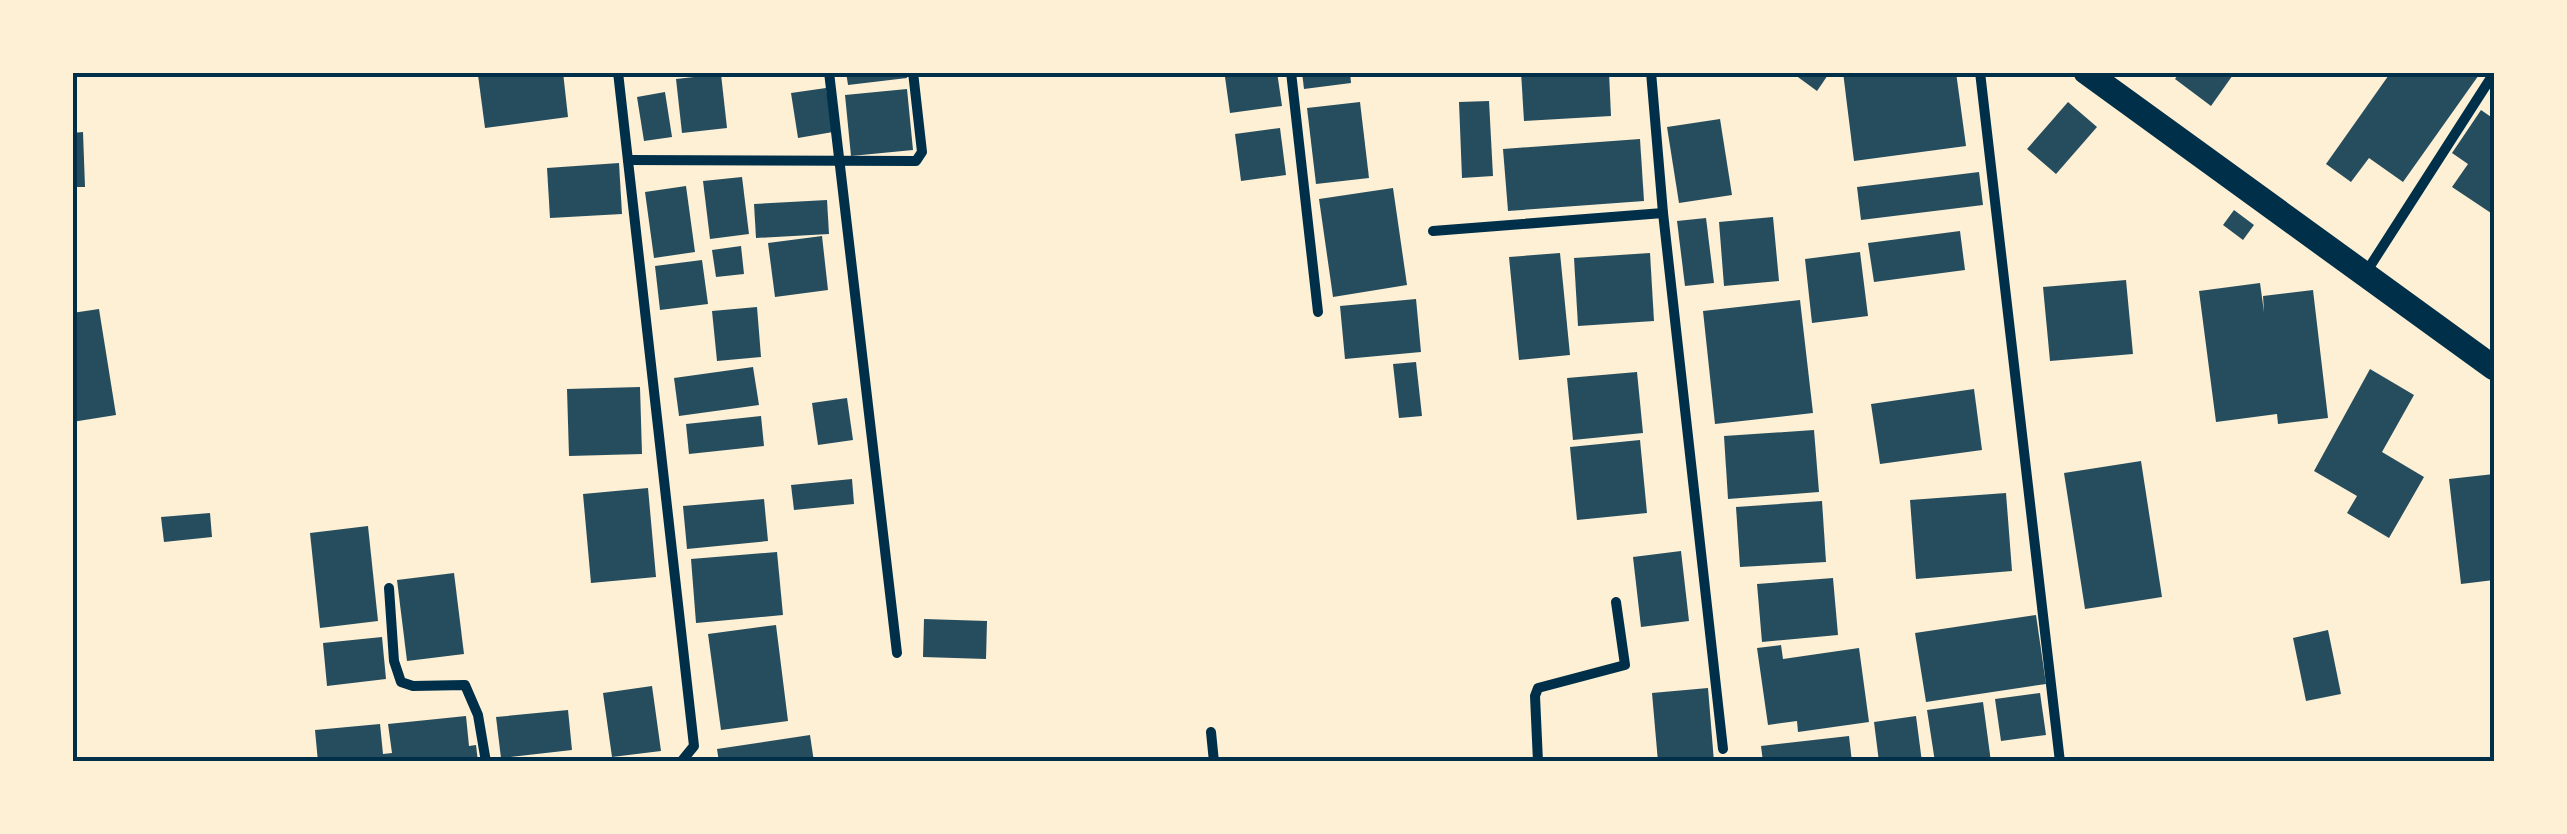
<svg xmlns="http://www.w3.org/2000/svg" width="2567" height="834" viewBox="0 0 2567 834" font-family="Quicksand,sans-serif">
<rect width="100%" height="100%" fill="#fdf0d5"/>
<g fill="#264d5e">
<path d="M493 72H563L568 117 485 128 478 75Z"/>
<path d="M846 72H906L907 78 848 85Z"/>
<path d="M1259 72H1277L1282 106 1230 113 1225 77Z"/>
<path d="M1302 72H1350L1351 83 1304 89Z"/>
<path d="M1521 72H1609L1611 116 1524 121Z"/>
<path d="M1791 72H1830L1817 91Z"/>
<path d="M1843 72H1956L1966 146 1854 161Z"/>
<path d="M2180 72H2235L2211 106 2175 79Z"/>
<path d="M2391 72H2481L2403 182 2369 158 2351 182 2326 164Z"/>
<path d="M721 74 727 128 682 133 676 79Z"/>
<path d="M826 88 833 132 798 138 791 93Z"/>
<path d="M907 89 913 150 851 156 845 95Z"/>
<path d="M665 92 672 137 644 141 637 97Z"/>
<path d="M1489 101 1493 176 1462 178 1459 102Z"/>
<path d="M1360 102 1369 178 1316 184 1307 108Z"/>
<path d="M2068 102 2097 127 2056 174 2027 149Z"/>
<path d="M2481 110 2494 119V215L2452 187 2468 164 2452 153Z"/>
<path d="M1720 119 1732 195 1679 203 1667 127Z"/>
<path d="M1280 128 1286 175 1241 181 1235 134Z"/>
<path d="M83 132 85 187H72V133Z"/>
<path d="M1640 139 1644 201 1508 211 1503 149Z"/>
<path d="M619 163 622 214 550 218 547 168Z"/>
<path d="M1979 172 1983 205 1861 220 1857 187Z"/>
<path d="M742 177 749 234 710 239 703 181Z"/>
<path d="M686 186 695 252 654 258 645 192Z"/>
<path d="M1393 188 1407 285 1333 297 1319 199Z"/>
<path d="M827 200 829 234 756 238 754 204Z"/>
<path d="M2234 210 2254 225 2243 240 2223 225Z"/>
<path d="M1773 217 1779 281 1724 286 1719 222Z"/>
<path d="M1706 218 1714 283 1685 286 1677 221Z"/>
<path d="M1960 231 1965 270 1874 282 1868 243Z"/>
<path d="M822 236 828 290 775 297 768 243Z"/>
<path d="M741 246 744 274 716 277 712 250Z"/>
<path d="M1860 252 1868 316 1812 323 1805 259Z"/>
<path d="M1560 253 1570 355 1519 360 1509 257Z"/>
<path d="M1650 253 1654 321 1578 326 1574 258Z"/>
<path d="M702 260 708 304 660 310 655 266Z"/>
<path d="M2126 280 2133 354 2050 361 2043 287Z"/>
<path d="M2260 283 2264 312 2263 296 2313 290 2328 418 2278 424 2277 414 2216 422 2199 291Z"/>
<path d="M1416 299 1421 352 1345 359 1340 306Z"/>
<path d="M1800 300 1813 413 1715 424 1703 311Z"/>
<path d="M757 307 761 357 717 361 712 311Z"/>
<path d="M99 309 116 415 72 422V313Z"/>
<path d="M1416 362 1422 416 1399 418 1393 364Z"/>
<path d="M753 367 759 405 679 416 674 378Z"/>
<path d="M2370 369 2414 395 2382 452 2424 477 2389 538 2347 513 2357 496 2314 471Z"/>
<path d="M1637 372 1643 433 1573 440 1567 378Z"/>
<path d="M640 387 642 454 569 456 567 389Z"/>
<path d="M1974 389 1982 450 1880 464 1871 404Z"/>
<path d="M847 398 853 440 818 445 812 403Z"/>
<path d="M761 416 764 446 689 454 686 424Z"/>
<path d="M1814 430 1819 492 1728 499 1724 436Z"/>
<path d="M1640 440 1647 513 1577 520 1570 447Z"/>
<path d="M2141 461 2162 597 2085 609 2064 473Z"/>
<path d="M2494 474V580L2461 584 2449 479Z"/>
<path d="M852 479 854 504 794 510 791 485Z"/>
<path d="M648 488 656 577 591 583 583 494Z"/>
<path d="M2006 493 2012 571 1916 579 1910 500Z"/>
<path d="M764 499 768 541 687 549 683 506Z"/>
<path d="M1822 501 1826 562 1740 567 1736 507Z"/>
<path d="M210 513 212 537 164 542 161 517Z"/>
<path d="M368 526 378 621 320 628 310 533Z"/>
<path d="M1681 551 1689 621 1641 627 1633 557Z"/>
<path d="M777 552 783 615 696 623 691 559Z"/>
<path d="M454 573 464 654 407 661 397 580Z"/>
<path d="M1833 578 1838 635 1762 642 1757 584Z"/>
<path d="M2036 615 2046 684 1926 702 1915 633Z"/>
<path d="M924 619 987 621 986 659 923 657Z"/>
<path d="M776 625 788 721 721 730 708 634Z"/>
<path d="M2328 630 2341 694 2306 701 2293 638Z"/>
<path d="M382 637 386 679 327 686 323 643Z"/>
<path d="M1781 645 1783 659 1859 648 1869 722 1798 732 1797 721 1768 725 1757 648Z"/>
<path d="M652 686 661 751 612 757 603 693Z"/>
<path d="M1708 688 1714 762H1658L1652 693Z"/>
<path d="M2040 693 2046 735 2001 741 1995 699Z"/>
<path d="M1983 702 1991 762H1935L1927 710Z"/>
<path d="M568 710 572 750 501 758 496 717Z"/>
<path d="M466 716 469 746 476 745 478 762H318L315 730 380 724 383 754 392 753 388 724Z"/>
<path d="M1916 716 1922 762H1879L1874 722Z"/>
<path d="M810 735 814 762H719L717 749Z"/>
<path d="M1849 736 1852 762H1763L1761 746Z"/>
</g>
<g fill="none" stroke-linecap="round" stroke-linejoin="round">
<g stroke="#003049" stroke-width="10">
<path d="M618 72 694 746 681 762"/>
<path d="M829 72 897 653"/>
<path d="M1291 72 1318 312"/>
<path d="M1651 72 1663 213 1723 749"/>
<path d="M1980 72 2060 762"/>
<path d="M628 160 916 161 922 152 913 72"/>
<path d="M1433 231 1663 213"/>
<path d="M2365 274 2494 73"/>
<path d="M389 588 394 661 401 682 413 686 465 685 478 715 486 762"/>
<path d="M1211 732 1214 762"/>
<path d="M1538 762 1535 696 1538 688 1625 665 1616 602"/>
</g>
<path stroke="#003049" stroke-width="25" d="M2086 72 2494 368"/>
</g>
<rect width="2567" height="834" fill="none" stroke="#fdf0d5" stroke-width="150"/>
<rect x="75" y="75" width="2417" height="684" fill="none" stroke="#003049" stroke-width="4"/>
</svg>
